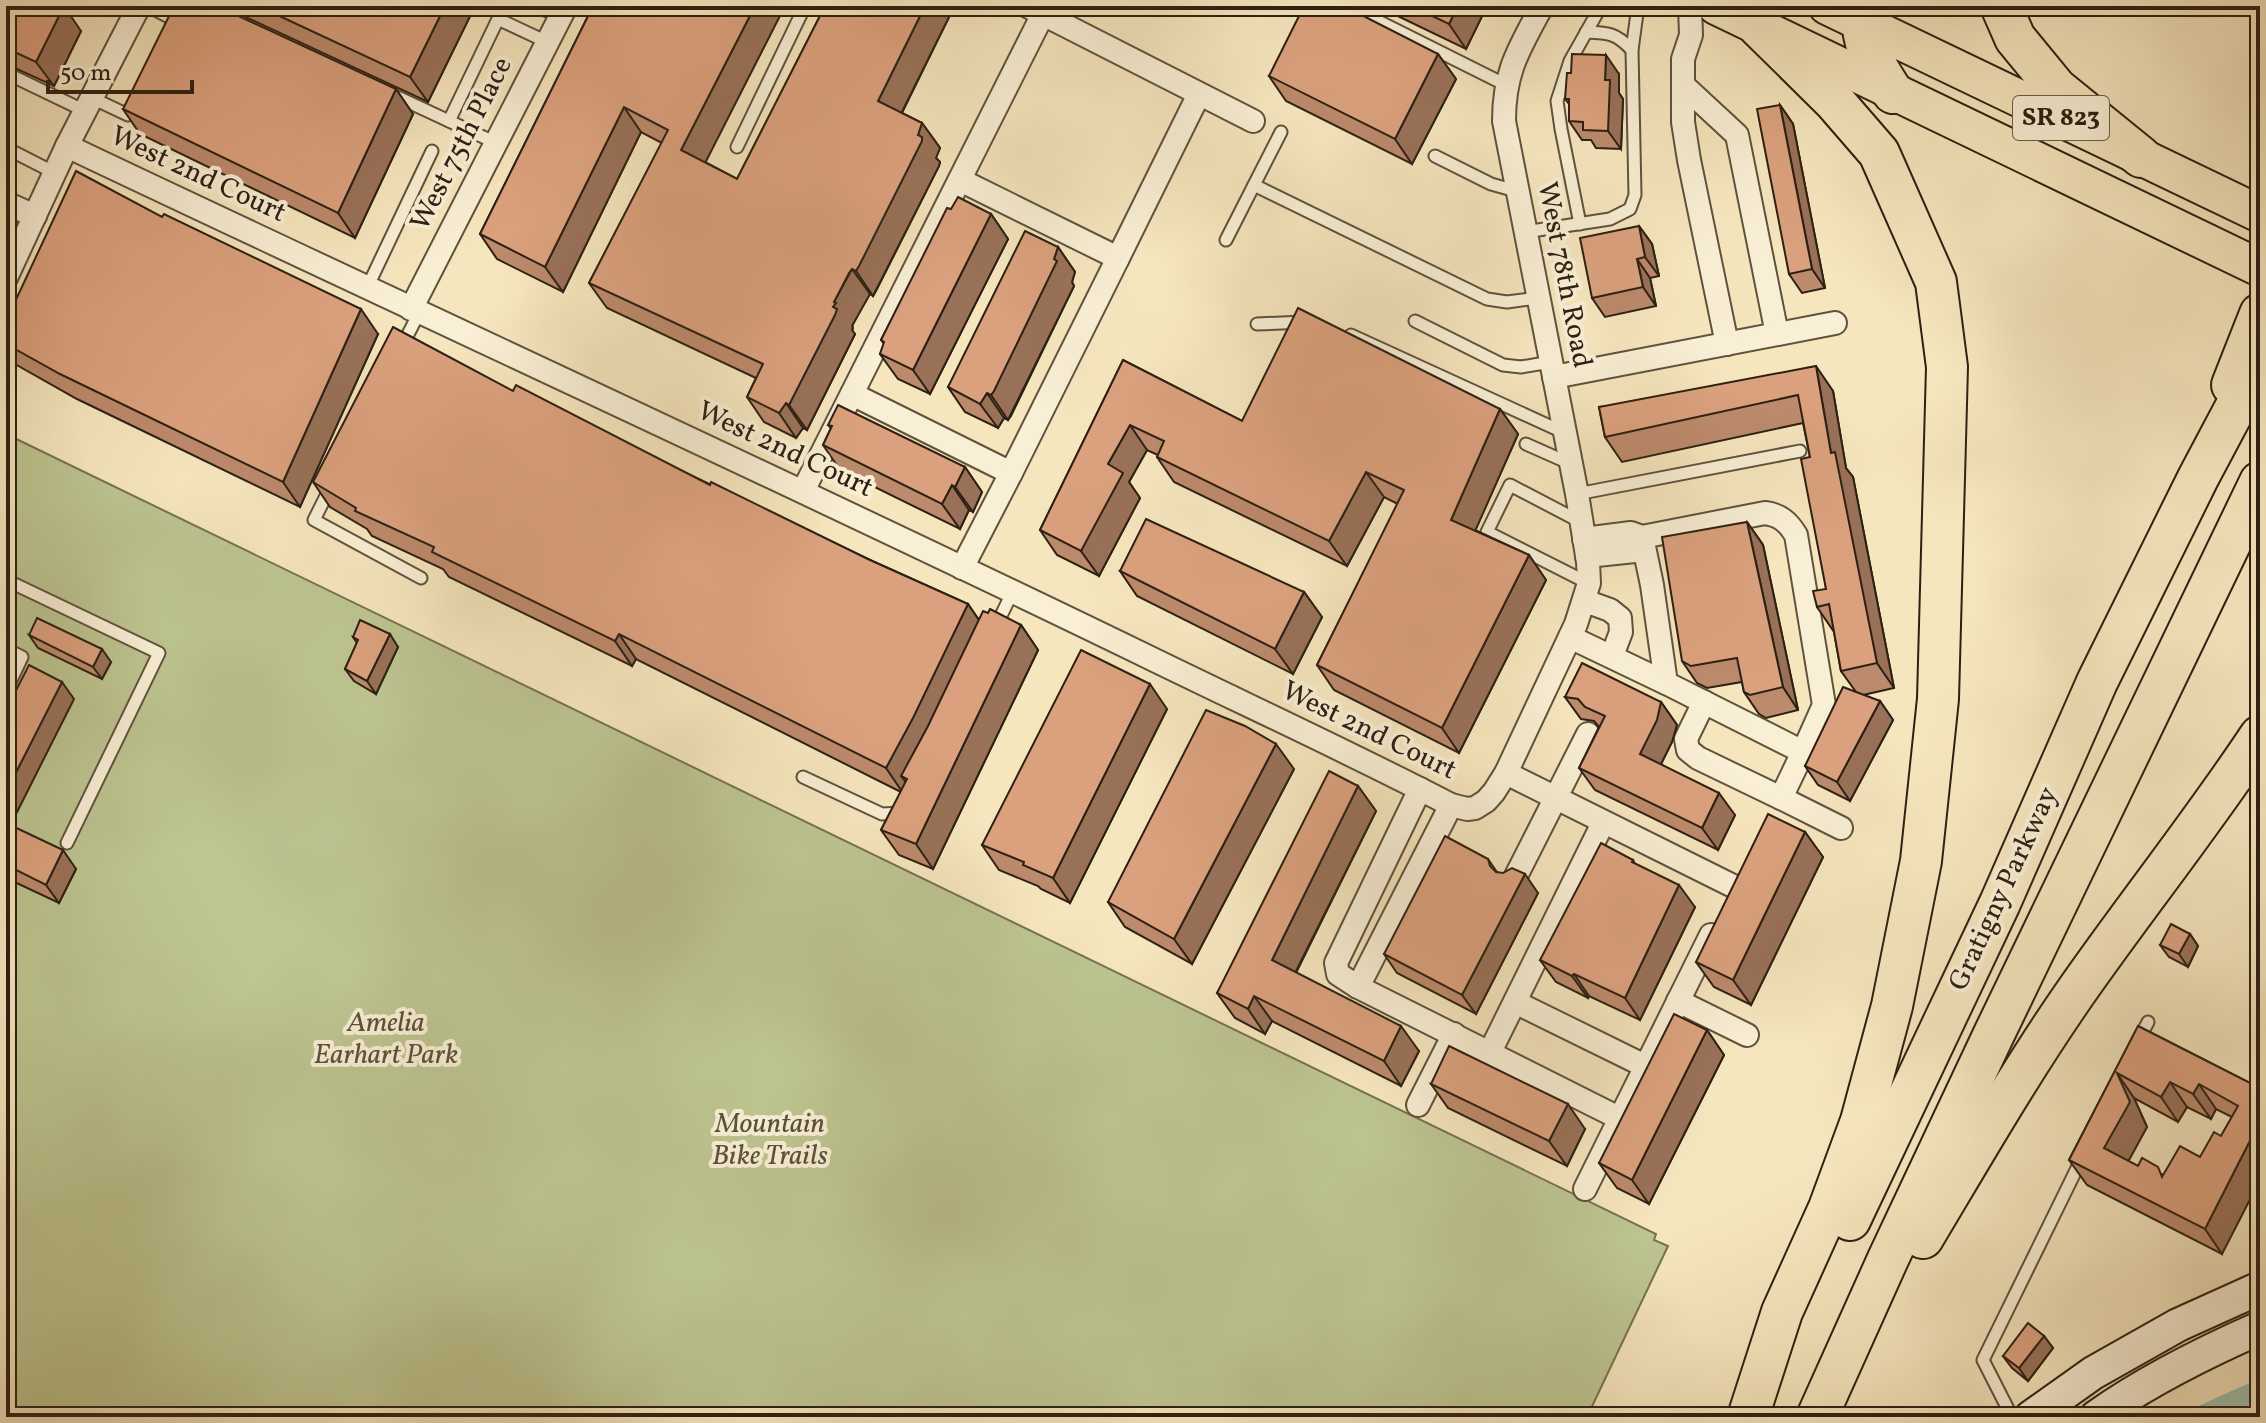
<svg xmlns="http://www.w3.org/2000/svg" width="2266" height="1423" viewBox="0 0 2266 1423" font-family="Vollkorn,serif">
<rect width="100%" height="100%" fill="#f6e6be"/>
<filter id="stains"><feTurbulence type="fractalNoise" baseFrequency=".0025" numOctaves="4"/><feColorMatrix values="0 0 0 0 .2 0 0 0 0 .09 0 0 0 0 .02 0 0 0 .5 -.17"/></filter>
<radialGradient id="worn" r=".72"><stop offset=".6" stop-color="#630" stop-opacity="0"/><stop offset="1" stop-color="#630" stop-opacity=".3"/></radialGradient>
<path fill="#bdc591" stroke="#757252" stroke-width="2" d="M6 434 1656 1234 1654 1240 1668 1246 1587 1417H6Z"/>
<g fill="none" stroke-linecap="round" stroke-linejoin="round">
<path stroke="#9dc0af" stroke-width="20" d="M2198 1417 2260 1389"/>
<g stroke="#5f523e" stroke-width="15">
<g id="service">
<path d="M148 6 175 20 172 24"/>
<path d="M536 6 560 17"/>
<path d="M1350 7 1506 85"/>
<path d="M1586 32C1609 33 1616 33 1632 50"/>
<path d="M6 73 85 111"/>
<path d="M391 94 449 121"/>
<path d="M92 98 128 115 133 104"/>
<path d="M496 143 449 121 498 19 547 42"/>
<path d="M737 147 805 6"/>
<path d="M6 148 55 173"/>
<path d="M1435 156 1491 184 1516 191"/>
<path d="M1254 185 1281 132"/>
<path d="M1580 224 1561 129 1557 101 1570 61 1601 6"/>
<path d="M1525 232 1610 219 1630 209 1635 195 1632 50 1638 6"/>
<path d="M1226 240 1254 185 1487 299 1507 302 1538 298"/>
<path d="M367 288 432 151"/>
<path d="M1415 321 1503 365 1521 367 1551 362"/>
<path d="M1257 324 1305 322"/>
<path d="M1351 335 1565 433"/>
<path d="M401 348 419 313"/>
<path d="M1526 444 1571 464"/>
<path d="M330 488 314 520 421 578"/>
<path d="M1577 494 1800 451"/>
<path d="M1581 522 1510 485 1487 532 1588 583"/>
<path d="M6 580 159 653 67 843"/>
<path d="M996 626 1013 591"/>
<path d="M6 649 22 657 6 691"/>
<path d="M803 777 882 814 903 813"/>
<path d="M2137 1043 2148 1022"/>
<path d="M2012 1417 1983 1360 2083 1156"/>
</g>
</g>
<g stroke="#5f523e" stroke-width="26">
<g id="minor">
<path d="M1027 6 1253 121"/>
<path d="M1690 6 1691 35 1683 59V122L1689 160 1727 344"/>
<path d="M1683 85 1737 135 1777 334"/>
<path d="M67 146C425 316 784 480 1140 653 1244 704 1349 752 1451 805L1467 809 1475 808 1486 801 1494 792 1506 773 1576 624 1589 583 1588 562 1577 494 1504 121C1504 71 1519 49 1542 6"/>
<path d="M6 203 35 216"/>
<path d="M1118 258 1199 94"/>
<path d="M6 278 67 146 139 6"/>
<path d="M411 309 566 6"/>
<path d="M1554 377 1835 323"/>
<path d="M852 394 1011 473 1118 258 960 180"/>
<path d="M803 491 1043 14"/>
<path d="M1765 513C1780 515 1788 522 1796 535L1824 705 1803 752 1666 683 1652 585 1642 537Z"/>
<path d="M1584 539 1631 533 1642 537 1635 551 1587 556"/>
<path d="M962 568 1011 473"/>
<path d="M1585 601 1610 610 1620 618 1621 632 1612 656"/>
<path d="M1570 637 1666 683"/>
<path d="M1704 702 1686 739 1688 750 1698 758 1781 798 1803 752"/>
<path d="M1506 773 1735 887"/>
<path d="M1420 789 1336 963 1338 974 1358 987 1619 1118"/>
<path d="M1781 798 1841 828"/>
<path d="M1515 878 1588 734"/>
<path d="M1358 987 1451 805"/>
<path d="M1678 1001 1747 1035"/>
<path d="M1515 1002 1645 1066"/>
<path d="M1490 1052 1603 823"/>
<path d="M1418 1105 1454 1034"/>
<path d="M1585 1189 1711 935"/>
</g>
</g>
<g stroke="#2d2013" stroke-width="36">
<g id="secondary">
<path d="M2031 1417 2093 1373 2178 1325 2260 1288"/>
<path d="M2096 1417C2147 1381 2203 1353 2260 1328"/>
</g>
</g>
<g stroke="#2d2013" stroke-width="40">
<g id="primary">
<path d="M1716 6 2260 268"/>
<path d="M1827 6 2260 214"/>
</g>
</g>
<g stroke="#2d2013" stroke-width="44">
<g id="motorway">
<path d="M1863 6C1859 44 1874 62 1893 93"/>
<path d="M2001 6 2015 38 2056 88 2141 157"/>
<path d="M2232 385 2260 314"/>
<path d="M1850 1220 2000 903 2097 682 2198 478 2260 361"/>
<path d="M1923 1238C1975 1151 2026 1062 2085 979 2143 897 2205 819 2260 736"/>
<path d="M1748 1417 1782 1312 1829 1208 1861 1121 1892 1006 1921 861 1938 699 1947 367 1936 282 1879 153 1834 101 1758 26"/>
<path d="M1817 1417 1888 1259 1994 1034 2260 482"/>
</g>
</g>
<use href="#service" stroke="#f9efd5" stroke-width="11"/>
<use href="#minor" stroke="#f9efd5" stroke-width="22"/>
<use href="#secondary" stroke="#f9efd5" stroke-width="32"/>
<use href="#primary" stroke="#f6e6be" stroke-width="36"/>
<use href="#motorway" stroke="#f6e6be" stroke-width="40"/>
</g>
<g fill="#bc8a6c" stroke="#2d2013" stroke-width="2" fill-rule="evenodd">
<path d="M6 6 81 31 54 86 6 64Z"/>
<path d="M222 6H475L428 102Z"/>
<path d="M593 6 705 162 737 179 825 6H944L950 15 902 113 922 123 940 148 936 158 940 162 939 166 876 291 873 296 870 294 866 298 852 326 853 328 852 330 855 334 807 430 803 428 796 438 764 422 747 397 756 378 607 308 589 283 662 143 641 132 563 292 497 259 480 234Z"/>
<path d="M1377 6H1487L1466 49Z"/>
<path d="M1438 54 1456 79 1412 164 1286 101 1269 76Z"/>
<path d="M1619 74V93L1623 99 1621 149 1596 148 1591 140H1582L1569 121V104L1565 99Z"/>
<path d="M396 89 413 114 355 238 140 134 123 109Z"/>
<path d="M1780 105 1793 124 1825 288 1802 293 1789 274Z"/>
<path d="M951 209 991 214 1008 239 930 394 898 379 880 354 884 344 881 340Z"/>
<path d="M1639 226 1652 244 1659 276 1650 278 1656 306 1605 317 1592 298Z"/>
<path d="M1058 247 1075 272 1072 282 1074 286 1011 416 1008 420 1004 418 998 428 965 412 948 387Z"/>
<path d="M6 321 378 334 300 507 77 399 15 364 6 351Z"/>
<path d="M1123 360 1242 421 1500 409 1518 434 1475 530 1529 555 1546 580 1459 753 1334 690 1317 665 1398 504 1384 497 1347 566 1174 482 1157 457 1158 455 1147 450 1129 482 1140 498 1099 576 1057 555 1040 530Z"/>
<path d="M513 391 870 560 968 604 979 620 1021 625 1038 650 933 869 899 855 881 830 901 792 636 659 632 666 449 577 443 569 372 536 367 529 330 507 313 482Z"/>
<path d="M1833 391 1846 468 1853 477 1894 688 1863 695 1880 701 1893 720 1850 801 1818 785 1805 766 1856 692 1841 671 1834 632 1817 607 1826 589 1810 457 1803 423 1622 462 1605 437 1599 407Z"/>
<path d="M828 425 965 467 982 492 973 512 969 510 960 529 840 470 823 445 831 428Z"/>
<path d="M1747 522 1763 545 1798 710 1766 718 1759 714 1744 692 1742 682 1707 688 1697 683 1682 661Z"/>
<path d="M1120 571 1304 592 1322 617 1293 674 1137 596Z"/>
<path d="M29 635 111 662 102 679 38 648Z"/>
<path d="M353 637 398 647 376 694 354 681 345 669 357 643Z"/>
<path d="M1565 697 1661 702 1677 725 1672 742 1661 764 1735 815 1718 850 1595 790 1579 768 1599 727 1594 721 1581 719Z"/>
<path d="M1167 709 1070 903 1041 889 1038 886 999 870 982 845Z"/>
<path d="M1294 769 1192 964 1125 927 1108 902Z"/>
<path d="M1358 786 1376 811 1296 973 1419 1051 1401 1086 1272 1021 1265 1034 1235 1018 1217 993Z"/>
<path d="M6 829 76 869 59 903 6 878Z"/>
<path d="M1805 832 1823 857 1751 1005 1714 987 1696 962Z"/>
<path d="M1488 859 1497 872 1538 893 1476 1014 1397 973 1384 954Z"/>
<path d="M1633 860 1635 864 1695 907 1640 1020 1589 996 1588 998 1556 982 1540 960Z"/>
<path d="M2190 934 2198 946 2188 967 2169 957 2160 945Z"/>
<path d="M2138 1026 2260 1088 2222 1254 2087 1185 2069 1160ZM2134 1098 2178 1122 2187 1107 2211 1119 2216 1109 2232 1117 2221 1136 2200 1157 2164 1175 2138 1166 2128 1161 2147 1127Z"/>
<path d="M1707 1030 1724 1055 1649 1204 1617 1188 1599 1163Z"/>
<path d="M1431 1084 1585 1129 1567 1166 1448 1108Z"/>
<path d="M2044 1336 2053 1348 2028 1381 2012 1368 2003 1356Z"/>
</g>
<g fill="#997158" stroke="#2d2013" stroke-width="2">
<path d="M64 6 81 31 54 86 36 62Z"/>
<path d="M445 6H475L428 102 410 77Z"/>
<path d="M755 6H785L699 175 681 150Z"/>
<path d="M925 6H944L950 15 895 126 878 101Z"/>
<path d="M1458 6H1487L1466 49 1449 24Z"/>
<path d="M1438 54 1456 79 1412 164 1395 139Z"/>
<path d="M1606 55 1619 74V93L1623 99 1621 149 1608 131 1605 80Z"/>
<path d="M396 89 413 114 355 238 338 213Z"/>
<path d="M1780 105 1793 124 1825 288 1812 269Z"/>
<path d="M624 107 641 132 563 292 545 267Z"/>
<path d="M922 123 940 148 936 158 940 162 939 166 873 296 856 271 918 135Z"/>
<path d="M991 214 1008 239 930 394 913 370Z"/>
<path d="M1639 226 1652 244 1659 276 1645 257Z"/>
<path d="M1058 247 1075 272 1072 282 1074 286 1008 420 991 395 1054 259Z"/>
<path d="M1637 259 1650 278 1656 306 1643 287Z"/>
<path d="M852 269 870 294 852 326 853 328 852 330 855 334 807 430 789 405 833 307 834 302Z"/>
<path d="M361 309 378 334 300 507 283 482Z"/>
<path d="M1816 366 1833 391 1846 468 1853 477 1894 688 1877 663 1831 453Z"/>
<path d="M987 393 1004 418 998 428 980 404Z"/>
<path d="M786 403 803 428 796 438 779 413Z"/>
<path d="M1500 409 1518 434 1469 545 1451 520Z"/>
<path d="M1130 425 1147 450 1129 482 1140 498 1099 576 1081 551 1108 464Z"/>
<path d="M965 467 982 492 973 512 955 487Z"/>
<path d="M1366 472 1384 497 1347 566 1329 541Z"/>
<path d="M952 485 969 510 960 529 942 504Z"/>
<path d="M1747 522 1763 545 1798 710 1783 687Z"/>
<path d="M1529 555 1546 580 1459 753 1442 728Z"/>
<path d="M1304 592 1322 617 1293 674 1275 649Z"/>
<path d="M968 604 985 629 907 779 901 776 908 785 903 793 886 768Z"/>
<path d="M1021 625 1038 650 933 869 916 844Z"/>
<path d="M390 634 398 647 376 694 367 681Z"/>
<path d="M619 634 636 659 632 666 615 641Z"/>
<path d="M102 649 111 662 102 679 93 667Z"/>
<path d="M62 682 74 699 11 824 6 817V792Z"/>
<path d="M1150 684 1167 709 1070 903 1053 878Z"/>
<path d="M1880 701 1893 720 1850 801 1837 782Z"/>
<path d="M1661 702 1677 725 1672 742 1655 776 1640 754Z"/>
<path d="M1276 744 1294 769 1192 964 1174 939Z"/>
<path d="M1358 786 1376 811 1289 985 1272 960Z"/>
<path d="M1719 793 1735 815 1718 850 1702 828Z"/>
<path d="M1805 832 1823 857 1751 1005 1733 980Z"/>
<path d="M63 850 76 869 59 903 46 885Z"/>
<path d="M1525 874 1538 893 1476 1014 1462 995Z"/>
<path d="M1679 885 1695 907 1640 1020 1625 998Z"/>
<path d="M2190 934 2198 946 2188 967 2179 954Z"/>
<path d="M1574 974 1589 996 1588 998 1572 976Z"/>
<path d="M1254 996 1272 1021 1265 1034 1248 1009Z"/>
<path d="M1401 1026 1419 1051 1401 1086 1384 1061Z"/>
<path d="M1707 1030 1724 1055 1649 1204 1632 1180Z"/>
<path d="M2117 1073 2134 1098 2147 1127 2122 1173 2104 1148Z"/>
<path d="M2170 1082 2187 1107 2178 1122 2161 1097Z"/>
<path d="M2199 1084 2216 1109 2211 1119 2193 1094Z"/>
<path d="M1568 1104 1585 1129 1567 1166 1549 1141Z"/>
<path d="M2260 1121V1180L2222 1254 2205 1229Z"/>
<path d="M2044 1336 2053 1348 2028 1381 2019 1368Z"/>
</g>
<g fill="#dba17e" stroke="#2d2013" stroke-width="2" fill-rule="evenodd">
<path d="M6 6H64L36 62 6 48Z"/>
<path d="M174 6H217L396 89 338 213 123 109Z"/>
<path d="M258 6H445L410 77Z"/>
<path d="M593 6H755L681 150 737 179 825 6H925L878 101 922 123 918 135 922 137V141L859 266 856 271 852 269 849 273 834 302 836 303 833 307 837 309 835 315 789 405 786 403 779 413 747 397 763 364 589 283 668 130 624 107 545 267 480 234Z"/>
<path d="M1304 6H1344L1438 54 1395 139 1269 76Z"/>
<path d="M1411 6H1458L1449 24Z"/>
<path d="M1572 54 1606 55 1605 80H1610L1608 131 1583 130V122L1569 121V99H1565L1567 73H1571Z"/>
<path d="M1780 105 1812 269 1789 274 1757 109Z"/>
<path d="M76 171 162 217 164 214 361 309 283 482 60 374 6 344V321Z"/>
<path d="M958 197 991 214 913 370 880 354 884 342 881 340 947 208 951 209Z"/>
<path d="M1639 226 1645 257 1637 259 1643 287 1592 298 1580 238Z"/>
<path d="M1025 231 1058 247 1054 259 1057 261 994 391 991 395 987 393 980 404 948 387Z"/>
<path d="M1298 308 1500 409 1451 520 1529 555 1442 728 1317 665 1404 490 1366 472 1329 541 1157 457 1164 441 1130 425 1108 464 1123 473 1081 551 1040 530 1123 360 1242 421Z"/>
<path d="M393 327 513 391 516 385 710 485 711 482 870 560 968 604 913 718 886 768 619 634 615 641 432 552 434 547 355 511 356 508 313 482Z"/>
<path d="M1816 366 1831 453 1835 452 1877 663 1841 671 1829 604 1817 607 1813 591 1826 589 1801 459 1810 457 1798 395 1605 437 1599 407Z"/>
<path d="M838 405 965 467 955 487 952 485 942 504 823 445 832 426 828 425Z"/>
<path d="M1146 519 1304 592 1275 649 1120 571Z"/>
<path d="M1747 522 1783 687 1750 695 1744 692 1737 658 1691 666 1682 661 1662 537Z"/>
<path d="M990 609 1021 625 916 844 881 830 907 779 901 776 928 726 983 611 988 613Z"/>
<path d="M37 618 102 649 93 667 29 635Z"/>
<path d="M360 620 390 634 367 681 345 669 358 640 353 637Z"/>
<path d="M1081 650 1150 684 1053 878 1023 865 1024 862 982 845Z"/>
<path d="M1582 663 1661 702 1657 720 1640 754 1719 793 1702 828 1579 768 1605 716 1585 707 1578 699 1565 697Z"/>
<path d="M29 665 62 682 6 792V710Z"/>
<path d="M1843 687 1880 701 1837 782 1805 766Z"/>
<path d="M1206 710 1245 726 1276 744 1174 939 1108 902Z"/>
<path d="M1329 771 1358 786 1272 960 1401 1026 1384 1061 1254 996 1248 1009 1217 993Z"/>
<path d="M1768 814 1805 832 1733 980 1696 962Z"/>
<path d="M8 824 63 850 46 885 6 865V829Z"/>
<path d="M1445 836 1488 859 1490 866 1496 872 1503 873 1512 868 1525 874 1462 995 1384 954Z"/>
<path d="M1601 843 1633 860 1632 862 1679 885 1625 998 1574 974 1572 976 1540 960Z"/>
<path d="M2171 924 2190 934 2179 954 2160 945Z"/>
<path d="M1674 1014 1707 1030 1632 1180 1599 1163Z"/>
<path d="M2138 1026 2260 1088V1121L2205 1229 2069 1160ZM2117 1073 2161 1097 2170 1082 2193 1094 2199 1084 2238 1106 2221 1136 2214 1132 2200 1157 2180 1146 2162 1177 2158 1167 2142 1158 2138 1166 2104 1148 2130 1102Z"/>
<path d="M1449 1046 1568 1104 1549 1141 1431 1084Z"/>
<path d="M2028 1323 2044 1336 2019 1368 2003 1356Z"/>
</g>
<g text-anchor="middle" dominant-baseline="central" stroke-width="8" stroke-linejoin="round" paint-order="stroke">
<rect fill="#f9efd5" stroke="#6a5e4d" stroke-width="2" x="2013" y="96" width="96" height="44" rx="6"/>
<g font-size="26" font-weight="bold" fill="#2d2013">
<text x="2061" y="118">SR 823</text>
</g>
<g font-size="28" fill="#2d2013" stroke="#f9efd5">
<text transform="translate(462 144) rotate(-63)">West 75th Place</text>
<text transform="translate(198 175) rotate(25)">West 2nd Court</text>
<text transform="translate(1564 275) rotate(79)">West 78th Road</text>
<text transform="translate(785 450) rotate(25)">West 2nd Court</text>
<text transform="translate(1369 731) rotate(26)">West 2nd Court</text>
<text transform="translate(2004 889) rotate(-65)">Gratigny Parkway</text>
</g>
<g font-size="28" font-style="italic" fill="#585239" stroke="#f9efd5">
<text x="386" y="1023">Amelia<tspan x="386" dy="32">Earhart Park</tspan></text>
<text x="770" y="1124">Mountain<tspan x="770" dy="32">Bike Trails</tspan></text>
</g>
</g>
<rect width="2266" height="1423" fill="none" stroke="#f6e6be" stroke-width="32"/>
<rect x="8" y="8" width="2250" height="1407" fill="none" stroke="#2d2013" stroke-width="4"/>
<rect x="16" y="16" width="2234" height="1391" fill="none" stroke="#2d2013" stroke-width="2"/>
<path d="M48 80v12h144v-12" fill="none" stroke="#2d2013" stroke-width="4"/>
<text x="60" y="80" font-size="24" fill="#2d2013" stroke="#f9efd5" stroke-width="6" paint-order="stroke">50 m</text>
<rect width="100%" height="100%" filter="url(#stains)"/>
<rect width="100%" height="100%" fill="url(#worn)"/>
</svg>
